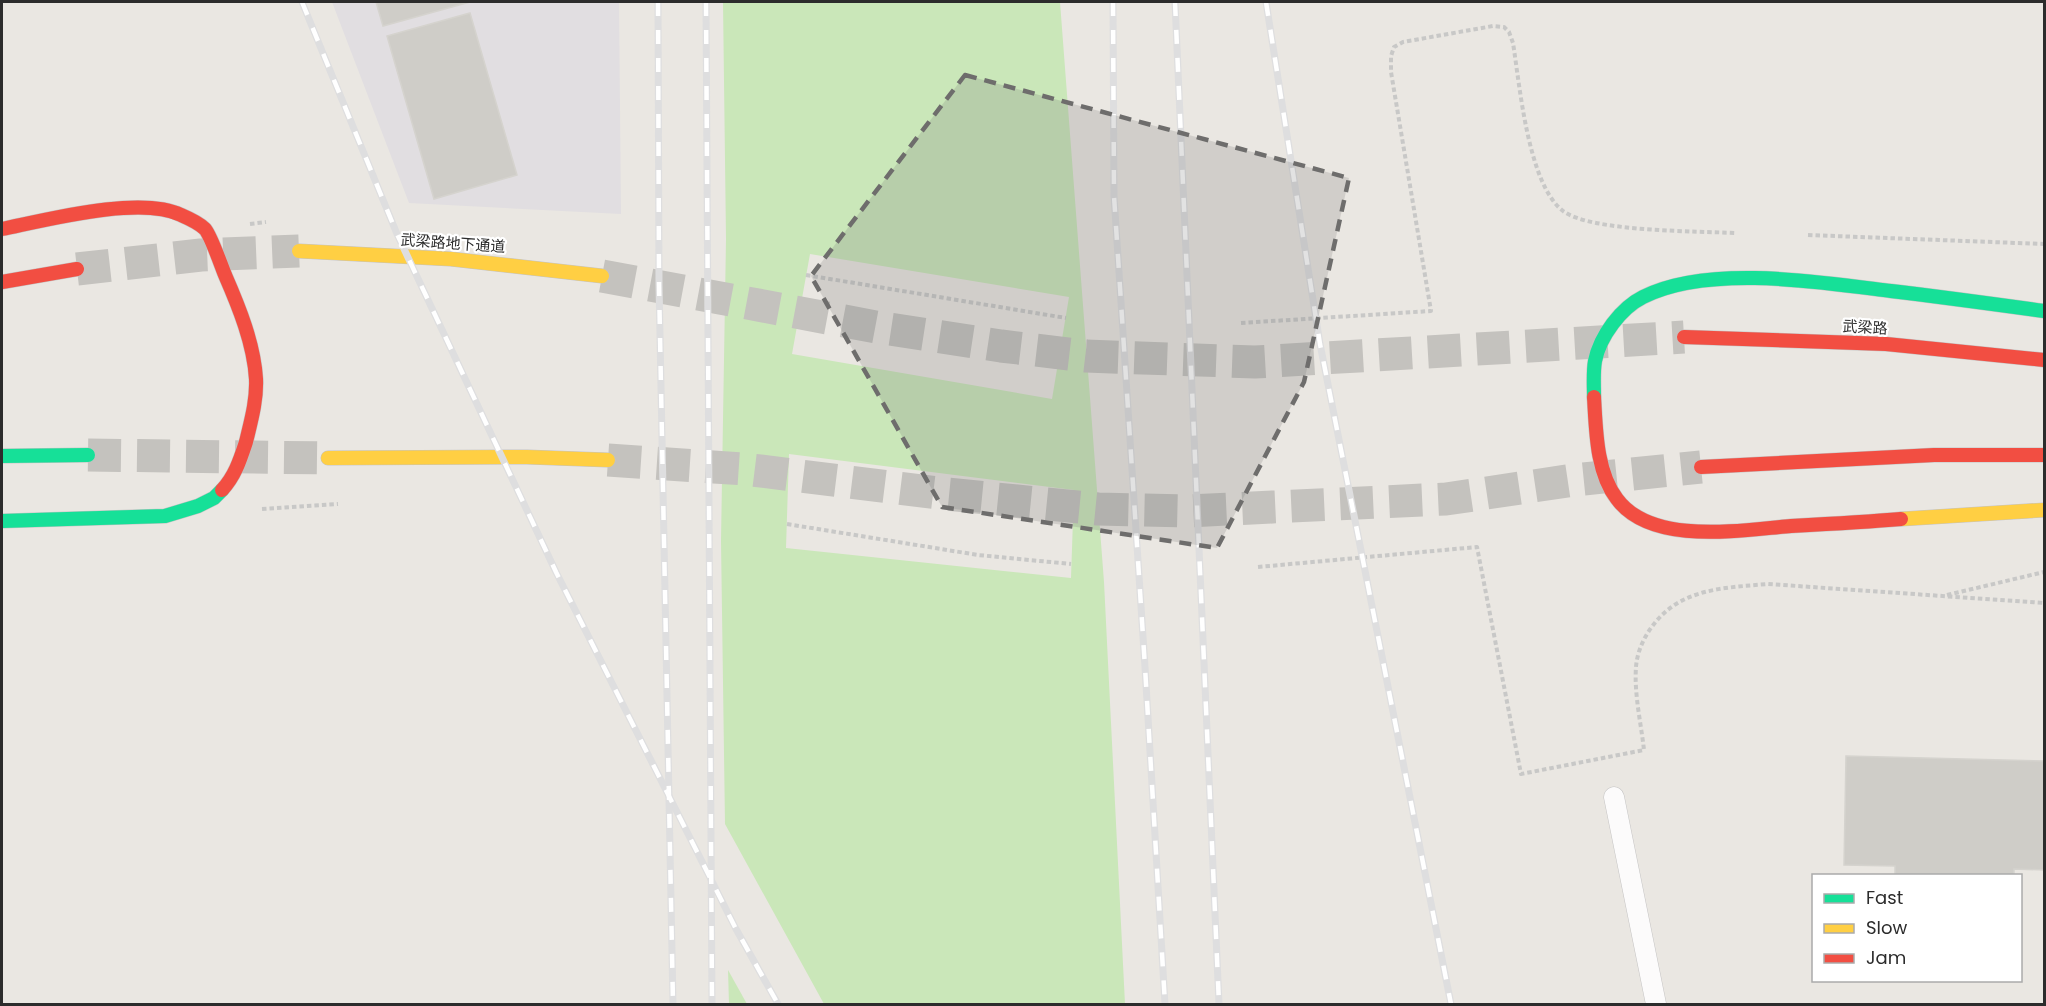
<svg xmlns="http://www.w3.org/2000/svg" width="2046" height="1006" viewBox="0 0 2046 1006" font-family="Poppins,'Noto Sans SC',sans-serif">
<rect width="100%" height="100%" fill="#eae7e2"/>
<path fill="#e1dee1" d="M332 2H619L621 214 409 203Z"/>
<g fill="#cae7b9" fill-rule="evenodd">
<path d="M723 2H1060L1104 582 1125 1004H824L725 824 721 541 726 239ZM810 254 1069 297 1052 399 792 354ZM789 454 1074 490 1071 578 786 548Z"/>
<path d="M728 970 747 1004H729Z"/>
</g>
<g fill="#cfcdc8" stroke="#d5d3ce" stroke-width="1.5">
<path d="M376 2H470L383 26Z"/>
<path d="M470 13 517 175 434 199 387 36Z"/>
<path d="M1846 756 2044 761V870L2014 869V876H1895V866L1844 865Z"/>
</g>
<g fill="none" stroke-linecap="round" stroke-linejoin="round">
<g stroke="#c4c2be" stroke-width="33" stroke-dasharray="33 16" stroke-linecap="butt">
<path d="M77 269 201 255 299 251"/>
<path d="M602 276 876 327 1001 346 1086 356 1255 362 1684 337"/>
<path d="M88 455 328 458"/>
<path d="M608 460 744 469 947 494 1098 509 1186 511 1446 499 1574 480 1701 467"/>
</g>
<g stroke="#c4c3c3" stroke-width="21">
<path id="lane" d="M1614 797 1656 1004"/>
</g>
<g stroke="#c4c3c3" stroke-width="15">
<g id="fast">
<path d="M1594 397C1594 385 1593 372 1595 361 1600 336 1621 308 1643 297 1708 264 1820 282 1891 291 1942 297 1993 304 2044 311"/>
<path d="M2 456 88 455"/>
<path d="M2 521 165 516 198 506 214 498 222 490"/>
</g>
</g>
<g stroke="#c4c3c3" stroke-width="15">
<g id="slow">
<path d="M299 251 451 259 602 276"/>
<path d="M328 458 527 457 608 460"/>
<path d="M1901 519 2044 510"/>
</g>
</g>
<g stroke="#c4c3c3" stroke-width="15">
<g id="jam">
<path d="M2 229C46 220 141 195 181 215 188 218 200 224 205 229 211 236 221 265 225 275 239 307 254 344 256 379 257 400 251 421 246 442 240 460 235 476 222 490"/>
<path d="M2 282 77 269"/>
<path d="M1684 337 1886 344 2044 360"/>
<path d="M1594 397C1596 429 1596 472 1617 499 1652 546 1741 530 1791 526 1828 524 1865 522 1901 519"/>
<path d="M1701 467 1934 455H2044"/>
</g>
</g>
<g stroke="#c8c8c7" stroke-width="4" stroke-dasharray="4.5 3" stroke-linecap="butt">
<path d="M250 224 266 222"/>
<path d="M1808 235 2044 244"/>
<path d="M806 275 1066 318"/>
<path d="M1241 323 1431 311 1391 72V56L1394 47 1403 42 1493 26 1504 27 1509 32 1513 43C1520 87 1528 184 1563 211 1591 232 1698 231 1735 233"/>
<path d="M262 509 338 504"/>
<path d="M787 524 978 555 1071 564"/>
<path d="M1258 567 1477 547 1521 774 1644 750C1641 723 1634 694 1636 667 1637 653 1643 639 1651 628 1679 588 1723 588 1768 584L2044 603"/>
<path d="M1947 595 2044 572"/>
</g>
<use href="#lane" stroke="#fcfbfb" stroke-width="20"/>
<use href="#fast" stroke="#16e098" stroke-width="14"/>
<use href="#slow" stroke="#ffcf43" stroke-width="14"/>
<use href="#jam" stroke="#f24e42" stroke-width="14"/>
<g stroke="#dededf" stroke-width="7">
<g id="rail">
<path d="M302 2 397 234 556 572 736 929 778 1004"/>
<path d="M658 2 659 284 673 1004"/>
<path d="M706 2 712 1004"/>
<path d="M1113 2 1114 196 1145 667 1165 1004"/>
<path d="M1175 2 1219 1004"/>
<path d="M1266 2 1320 344 1451 1004"/>
</g>
</g>
<use href="#rail" stroke="#fff" stroke-width="4.5" stroke-dasharray="14" stroke-linecap="butt"/>
</g>
<path fill="#6e6d6c" fill-opacity="0.2" stroke="#6e6d6c" stroke-width="4.5" stroke-dasharray="12 8" stroke-linejoin="round" d="M965 75 1349 178 1304 382 1217 548 942 507 811 276Z"/>
<g text-anchor="middle" dominant-baseline="central" stroke-width="4.5" stroke-linejoin="round" paint-order="stroke">
<g font-size="15" fill="#2c2c2c" stroke="#fff">
<text transform="translate(453 243) rotate(4)">武梁路地下通道</text>
<text transform="translate(1865 327) rotate(3)">武梁路</text>
</g>
</g>
<rect width="2046" height="1006" fill="none" stroke="#2c2c2c" stroke-width="6"/>
<rect x="1812" y="874" width="210" height="108" fill="#ffffff" stroke="#ababab" stroke-width="1.5"/>
<rect x="1824" y="894" width="30" height="9" fill="#16e098" stroke="#ababab" stroke-width="1.5"/>
<text x="1866" y="904" font-size="18" fill="#2c2c2c">Fast</text>
<rect x="1824" y="924" width="30" height="9" fill="#ffcf43" stroke="#ababab" stroke-width="1.5"/>
<text x="1866" y="934" font-size="18" fill="#2c2c2c">Slow</text>
<rect x="1824" y="954" width="30" height="9" fill="#f24e42" stroke="#ababab" stroke-width="1.5"/>
<text x="1866" y="964" font-size="18" fill="#2c2c2c">Jam</text>
</svg>
